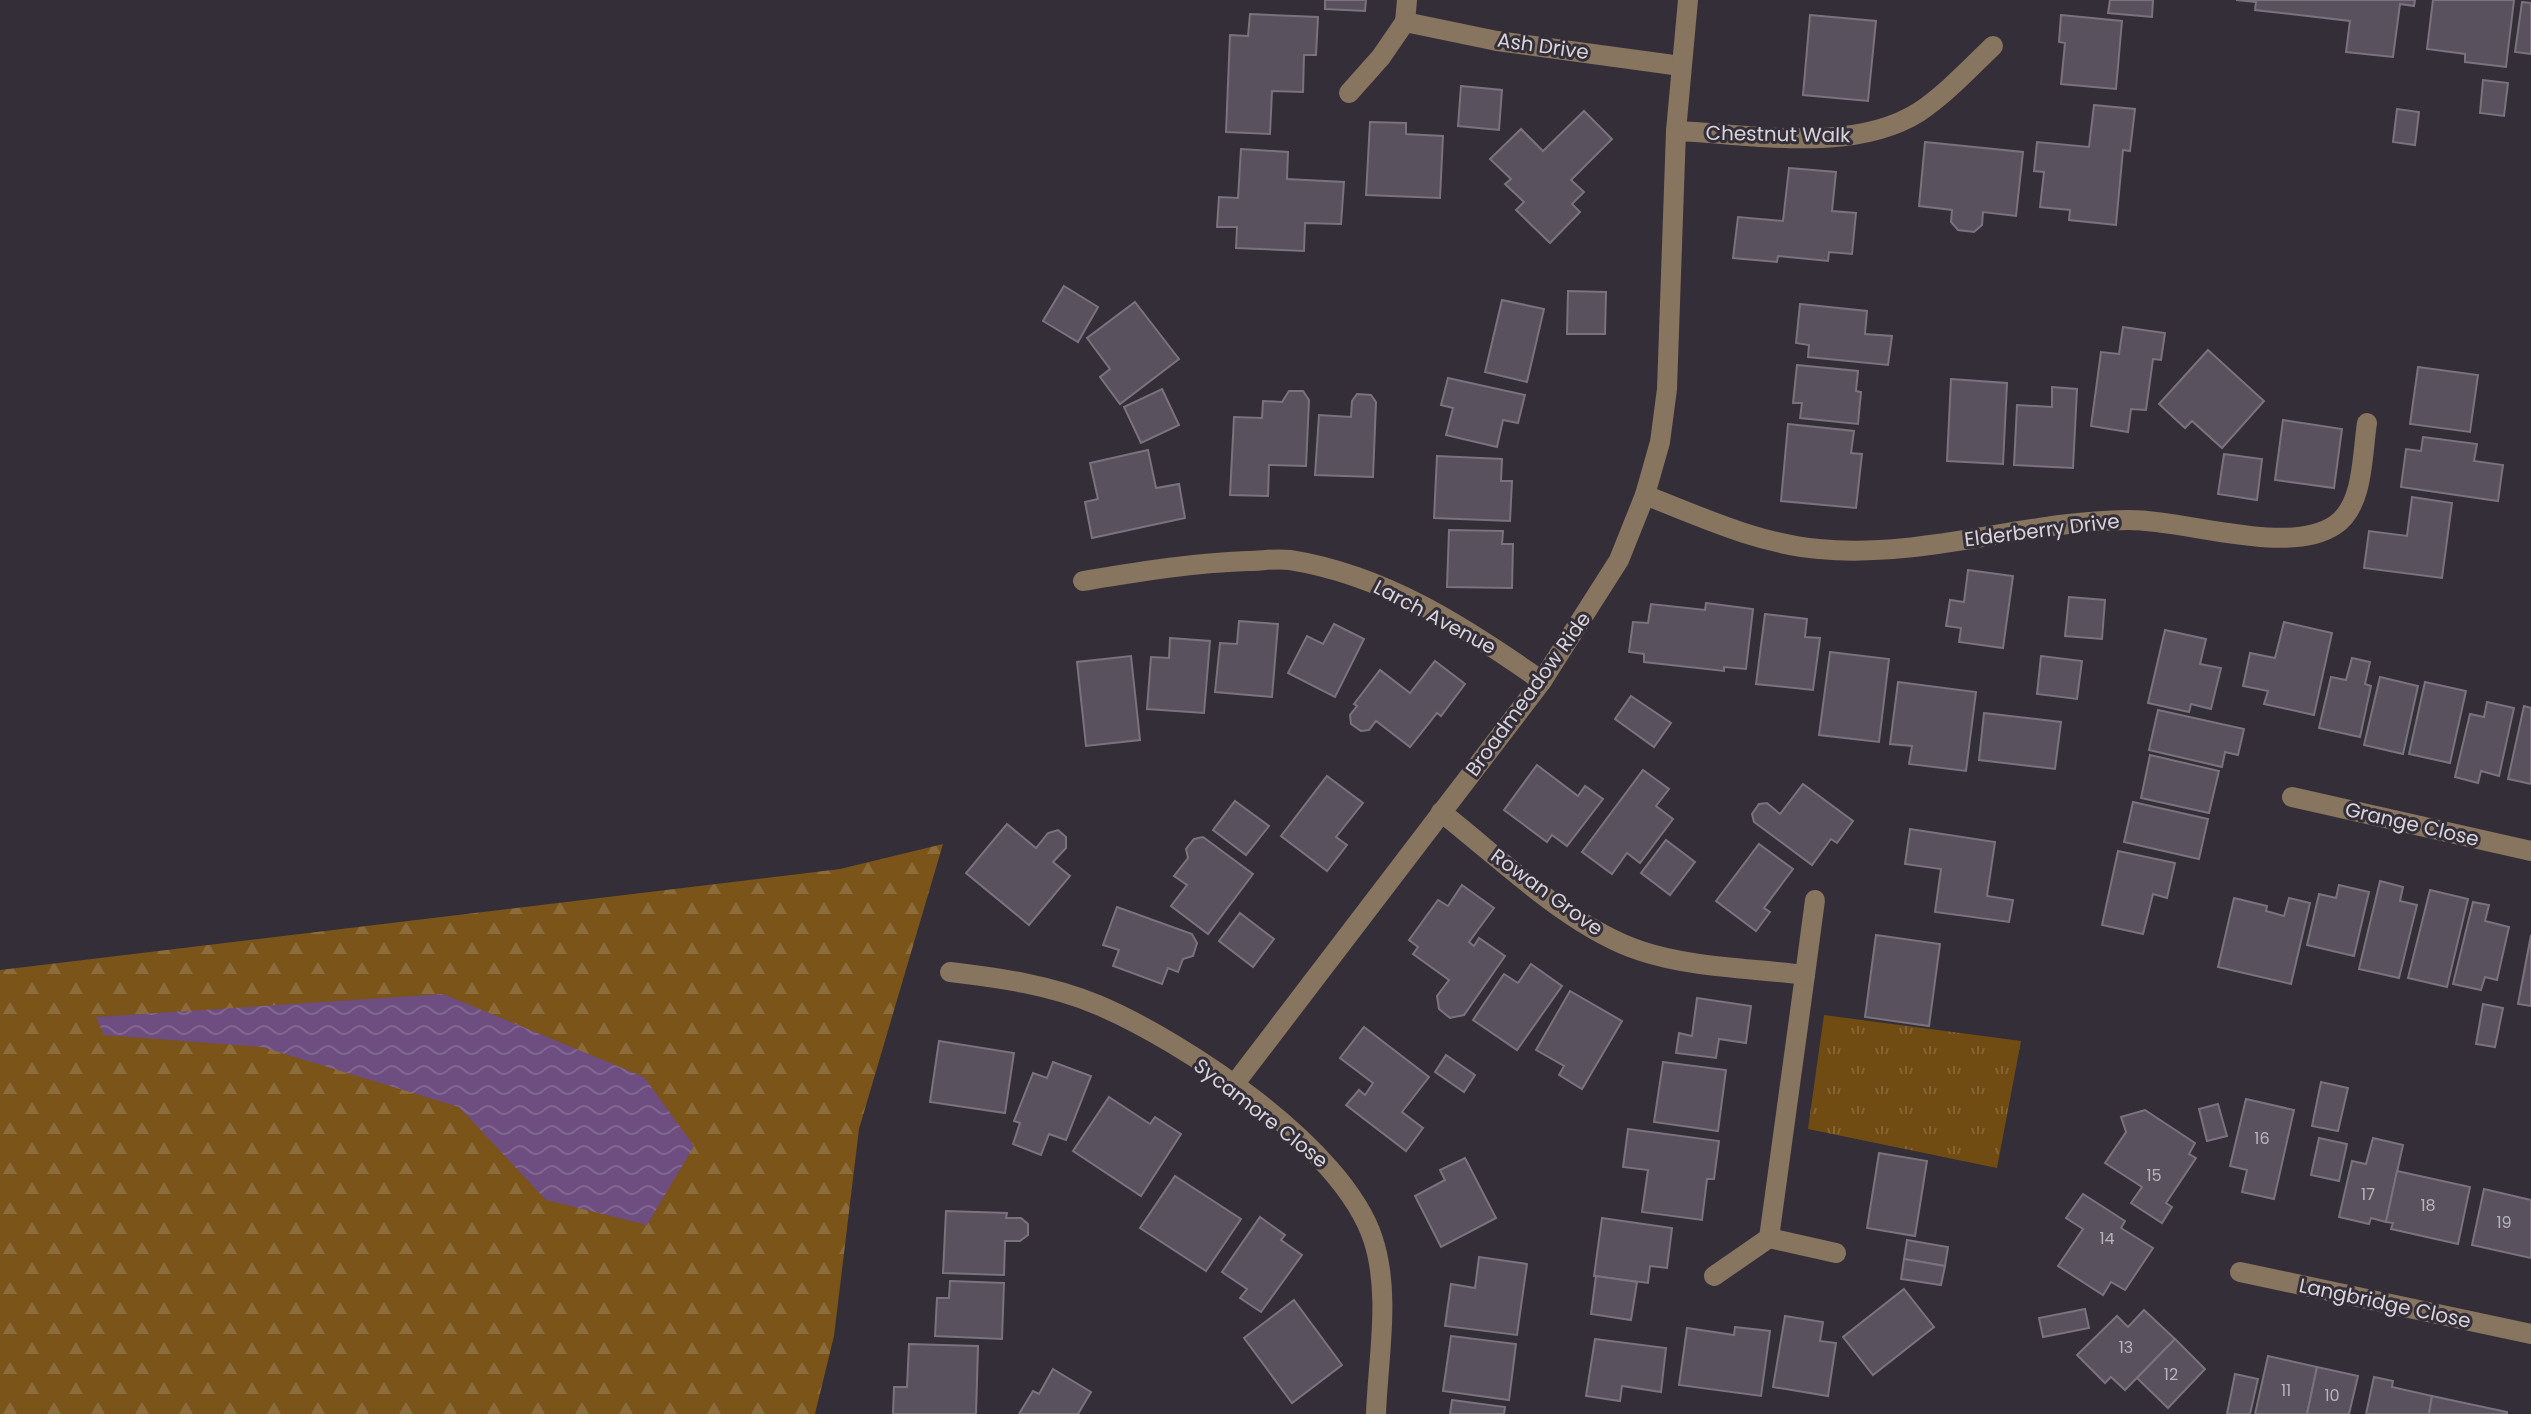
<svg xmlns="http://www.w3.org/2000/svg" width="2531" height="1414" viewBox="0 0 2531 1414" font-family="Poppins,sans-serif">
<defs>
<pattern id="forest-firs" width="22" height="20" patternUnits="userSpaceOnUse" patternTransform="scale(2)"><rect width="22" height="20" fill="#7a5419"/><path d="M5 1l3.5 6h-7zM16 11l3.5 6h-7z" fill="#8c6c3a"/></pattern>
<pattern id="park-tufts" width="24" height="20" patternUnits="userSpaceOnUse" patternTransform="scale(2)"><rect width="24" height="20" fill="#704c12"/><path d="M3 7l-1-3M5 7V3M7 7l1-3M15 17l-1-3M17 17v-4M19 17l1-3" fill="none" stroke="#846534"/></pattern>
<pattern id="water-waves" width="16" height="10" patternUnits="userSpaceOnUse" patternTransform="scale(2)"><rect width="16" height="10" fill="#6e4d80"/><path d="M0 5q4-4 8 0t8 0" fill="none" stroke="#826691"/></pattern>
</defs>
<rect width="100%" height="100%" fill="#342e38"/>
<path fill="url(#forest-firs)" d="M943 844 859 1129 834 1336 815 1414H0V970L840 869Z"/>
<path fill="url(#park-tufts)" d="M1824 1015 2021 1041 1997 1168 1808 1129Z"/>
<path fill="url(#water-waves)" d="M443 994 644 1077 694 1146 647 1225 546 1200 459 1107 262 1047 104 1035 96 1017Z"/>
<g fill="#59525e" stroke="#7a737e" stroke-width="2">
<path d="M1325 0H1366L1365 11 1325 9Z"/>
<path d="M2110 0H2153L2152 17 2108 13Z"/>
<path d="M2236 0H2415L2414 6 2400 4 2393 57 2346 52 2350 21 2255 10 2256 2Z"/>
<path d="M2433 0H2514L2506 67 2465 62V54L2427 49Z"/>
<path d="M2522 2 2531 3V54L2515 52Z"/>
<path d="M1250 14 1318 17 1316 55H1304L1303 92 1272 91 1270 134 1226 132 1230 35 1248 36Z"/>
<path d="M1810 15 1876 21 1868 101 1803 95Z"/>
<path d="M2061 15 2122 21 2116 89 2061 84 2065 43 2059 42Z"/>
<path d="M2483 80 2508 83 2504 116 2480 113Z"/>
<path d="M1461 86 1502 90 1499 130 1458 126Z"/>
<path d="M2094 105 2135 109 2130 151 2123 150 2116 225 2069 220 2070 210 2040 207 2044 172 2034 171 2037 142 2089 147Z"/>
<path d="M2397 109 2419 112 2415 145 2393 142Z"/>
<path d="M1584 111 1612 139 1571 180 1584 192 1572 204 1580 212 1550 243 1516 210 1524 202 1505 184 1511 179 1490 159 1521 129 1543 151Z"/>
<path d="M1370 122 1406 123V134L1443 136 1440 198 1366 195Z"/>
<path d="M1925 142 2023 152 2016 216 1983 212 1982 225 1974 232 1958 230 1951 222 1952 210 1919 206Z"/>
<path d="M1241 149 1288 152 1287 179 1344 182 1341 224 1305 223 1304 251 1236 248 1237 227H1217L1219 197 1238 198Z"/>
<path d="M1789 168 1836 172 1832 211 1856 213 1852 254 1829 252 1828 261 1778 256 1777 262 1733 258 1738 217 1783 221Z"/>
<path d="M1064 286 1098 307 1078 342 1043 321Z"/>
<path d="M1568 291 1606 292 1605 334H1567Z"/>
<path d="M1502 300 1544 309 1527 382 1485 372Z"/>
<path d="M1135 302 1179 359 1120 404 1100 377 1110 369 1087 338Z"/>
<path d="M1800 304 1867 311 1865 334 1892 336 1888 365 1808 357 1809 345 1796 343Z"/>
<path d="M2123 327 2165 333 2161 360 2153 359 2146 410 2131 409 2128 432 2091 426 2101 352 2119 354Z"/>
<path d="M2208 350 2264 401 2222 448 2192 421 2185 428 2159 404Z"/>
<path d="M1797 365 1858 371 1856 391 1861 392 1858 424 1800 418 1802 403H1793Z"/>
<path d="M2418 367 2478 375 2470 432 2410 424Z"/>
<path d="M1448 378 1525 395 1518 423 1503 420 1497 447 1446 435 1453 408 1441 405Z"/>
<path d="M1951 379 2007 383 2003 464 1947 461Z"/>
<path d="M2052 387 2077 389 2073 468 2014 465 2017 405 2052 407Z"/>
<path d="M1162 389 1179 425 1141 443 1124 407Z"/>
<path d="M1289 391H1303L1309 400 1306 466 1269 465 1268 496 1230 495 1234 417 1262 418 1263 401 1282 402Z"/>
<path d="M1357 394 1371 395 1376 402 1373 477 1315 475 1319 415 1351 417 1352 401Z"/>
<path d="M2283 420 2342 429 2334 488 2275 480Z"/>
<path d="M1788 424 1854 431 1851 453 1862 454 1856 508 1781 501Z"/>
<path d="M2423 437 2477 444 2474 461 2503 465 2498 501 2401 487 2406 449 2421 451Z"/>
<path d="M1148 450 1156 488 1179 484 1185 518 1092 538 1085 502 1098 499 1090 463Z"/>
<path d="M2224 454 2262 459 2257 500 2218 494Z"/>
<path d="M1437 456 1502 459 1501 481H1512L1510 521 1434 518Z"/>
<path d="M2412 497 2452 503 2442 578 2364 568 2369 531 2407 536Z"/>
<path d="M1449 530 1503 531 1502 544H1513L1512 588 1447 587Z"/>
<path d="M1968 570 2013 576 2003 648 1959 642 1961 628 1946 626 1950 600 1964 602Z"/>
<path d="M2069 597 2105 600 2102 639 2065 636Z"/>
<path d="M1706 603 1753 609 1746 669 1724 667V671L1644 662V654L1629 652 1633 622 1648 623 1651 604 1705 610Z"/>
<path d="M1765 614 1807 619 1805 637 1820 638 1813 690 1756 684Z"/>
<path d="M1239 621 1278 624 1272 697 1215 692 1220 643 1237 644Z"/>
<path d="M2284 622 2332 633 2314 715 2264 704 2268 691 2243 686 2250 653 2275 658Z"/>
<path d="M1334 624 1364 639 1335 697 1288 673 1307 636 1323 644Z"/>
<path d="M2165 630 2206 639 2200 664 2221 668 2211 709 2191 704 2189 712 2148 703Z"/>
<path d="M1170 638 1210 641 1204 713 1147 709 1151 657 1169 658Z"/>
<path d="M1830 652 1889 659 1879 742 1819 735Z"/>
<path d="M1131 656 1140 740 1086 746 1077 662Z"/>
<path d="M2041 656 2082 661 2077 699 2037 694Z"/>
<path d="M2352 658 2370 662 2365 684 2371 686 2360 737 2319 728 2331 677 2346 680Z"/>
<path d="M1435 661 1465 684 1441 716 1437 713 1410 747 1376 721 1369 730 1361 731 1351 724 1350 715 1357 706 1354 704 1380 670 1410 693Z"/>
<path d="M2380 677 2418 686 2403 754 2364 745Z"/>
<path d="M1898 682 1976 692 1966 771 1909 764 1912 746 1890 744Z"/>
<path d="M2425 682 2466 691 2450 763 2409 754Z"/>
<path d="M1631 696 1671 723 1654 747 1615 719Z"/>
<path d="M2487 702 2514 708 2499 776 2481 771 2478 783 2455 777 2470 714 2484 717Z"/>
<path d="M2524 706 2531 708V784L2508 779Z"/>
<path d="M2158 710 2244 729 2238 755 2225 752 2222 767 2149 750Z"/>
<path d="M1984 713 2061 722 2055 769 1979 760Z"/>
<path d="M2150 755 2219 771 2209 813 2141 798Z"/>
<path d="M1537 765 1578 796 1585 786 1603 799 1567 846 1552 835 1547 842 1504 810Z"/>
<path d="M1643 770 1669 789 1656 806 1673 819 1640 863 1627 853 1612 874 1582 852Z"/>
<path d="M1327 776 1363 803 1336 837 1347 845 1327 871 1281 836Z"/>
<path d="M1803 784 1853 821 1837 843 1831 839 1812 865 1754 822 1752 814 1759 804 1767 803 1780 814Z"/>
<path d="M1235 801 1269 826 1246 855 1213 830Z"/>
<path d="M2133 802 2208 819 2199 859 2124 842Z"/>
<path d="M1007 824 1036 848 1048 833 1058 830 1066 837V848L1053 862 1070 876 1029 925 966 873Z"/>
<path d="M1910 829 1995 842 1987 896 2013 900 2009 922 1935 912 1941 869 1905 864Z"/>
<path d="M1203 837 1253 874 1208 934 1171 906 1187 885 1174 876 1188 858 1186 849 1194 839Z"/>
<path d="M1666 840 1695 862 1670 895 1641 873Z"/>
<path d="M1759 844 1793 869 1764 908 1770 912 1756 931 1716 901Z"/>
<path d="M2118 851 2175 863 2167 898 2153 894 2143 934 2102 925Z"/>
<path d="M2380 881 2403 887 2400 901 2417 905 2399 978 2359 969Z"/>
<path d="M1462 885 1494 908 1469 942 1474 946 1479 938 1505 956 1464 1015 1450 1018 1439 1009 1437 996 1449 980 1413 954 1418 947 1409 940 1438 900 1448 906Z"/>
<path d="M2339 885 2369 892 2354 956 2307 945 2319 894 2336 898Z"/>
<path d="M2430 890 2468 899 2447 987 2408 978Z"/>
<path d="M2234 898 2267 906 2266 911 2284 916 2289 898 2310 903 2291 984 2218 967Z"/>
<path d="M2473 902 2489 905 2485 921 2509 927 2497 980 2485 977 2481 990 2453 984Z"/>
<path d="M1117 907 1192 934 1197 943 1193 956 1183 959 1178 972 1168 968 1162 984 1113 966 1119 950 1103 945Z"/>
<path d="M1240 913 1274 939 1253 967 1219 941Z"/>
<path d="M1876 935 1940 944 1929 1026 1865 1017Z"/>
<path d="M2531 935V1006L2518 1004Z"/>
<path d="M1531 964 1562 986 1517 1050 1473 1020 1504 974 1518 983Z"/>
<path d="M1570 991 1622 1021 1582 1089 1559 1075 1564 1066 1536 1050Z"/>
<path d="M1697 998 1751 1006 1746 1043 1719 1039 1716 1058 1676 1053 1679 1033 1692 1036Z"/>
<path d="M2483 1004 2503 1008 2495 1047 2476 1044Z"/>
<path d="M1364 1027 1429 1077 1402 1112 1423 1128 1406 1151 1346 1105 1359 1090 1365 1095 1373 1083 1340 1058Z"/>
<path d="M939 1041 1014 1053 1005 1113 930 1102Z"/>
<path d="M1446 1055 1475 1075 1464 1092 1435 1072Z"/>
<path d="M1053 1062 1091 1076 1066 1140 1049 1134 1041 1155 1013 1144 1020 1123 1014 1121 1033 1073 1047 1078Z"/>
<path d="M1663 1062 1726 1070 1718 1131 1654 1122Z"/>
<path d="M2321 1082 2348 1088 2338 1131 2312 1126Z"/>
<path d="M1109 1097 1150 1124 1155 1117 1181 1134 1141 1196 1073 1151Z"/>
<path d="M2246 1099 2294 1110 2274 1199 2242 1192 2247 1170 2230 1166Z"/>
<path d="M2218 1104 2227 1136 2207 1141 2199 1109Z"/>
<path d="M2145 1110 2195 1143 2189 1154 2196 1158 2166 1203 2172 1207 2162 1223 2131 1203 2142 1187 2105 1163 2126 1132 2121 1117Z"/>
<path d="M1628 1129 1719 1141 1714 1179H1707L1702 1220 1642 1212 1648 1170 1623 1167Z"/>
<path d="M2319 1138 2347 1144 2339 1181 2311 1175Z"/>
<path d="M2373 1138 2403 1145 2386 1222 2371 1218 2369 1224 2339 1217 2352 1161 2366 1164Z"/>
<path d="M1879 1153 1927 1161 1915 1236 1867 1228Z"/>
<path d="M1465 1158 1496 1218 1441 1247 1415 1196 1445 1180 1440 1170Z"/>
<path d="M2397 1171 2470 1187 2458 1244 2391 1229 2393 1223 2386 1222Z"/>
<path d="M1175 1176 1241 1219 1206 1271 1140 1228Z"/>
<path d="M2484 1189 2531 1200V1258L2472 1245Z"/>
<path d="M2083 1194 2125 1221 2121 1228 2153 1248 2125 1290 2111 1282 2103 1295 2058 1266 2083 1229 2066 1218Z"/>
<path d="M946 1211 1007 1213 1006 1218H1021L1028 1224V1235L1020 1241H1005L1004 1275 943 1273Z"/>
<path d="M1260 1217 1285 1235 1281 1240 1302 1255 1261 1312 1240 1298 1247 1289 1222 1272Z"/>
<path d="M1602 1218 1672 1228 1667 1268 1650 1266 1648 1283 1594 1276Z"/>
<path d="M1907 1240 1948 1247 1945 1266 1904 1259Z"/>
<path d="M1479 1257 1527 1264 1517 1335 1445 1326 1451 1284 1475 1288Z"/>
<path d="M1904 1259 1945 1266 1941 1285 1901 1279Z"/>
<path d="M1596 1276 1637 1282 1631 1320 1591 1314Z"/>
<path d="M950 1281 1004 1283 1002 1339 935 1336 937 1298H949Z"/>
<path d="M1904 1289 1934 1327 1873 1375 1843 1337Z"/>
<path d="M1294 1300 1342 1365 1292 1403 1244 1338Z"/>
<path d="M2085 1309 2089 1328 2043 1337 2039 1318Z"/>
<path d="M2144 1310 2175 1339 2125 1390 2111 1377 2105 1383 2077 1355 2117 1316 2128 1327Z"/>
<path d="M1785 1316 1823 1322 1820 1341 1836 1343 1828 1396 1773 1387Z"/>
<path d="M1735 1327 1770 1331 1761 1396 1679 1385 1687 1328 1734 1335Z"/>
<path d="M1451 1336 1516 1344 1509 1400 1443 1391Z"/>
<path d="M1595 1339 1666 1348 1661 1392 1622 1386 1620 1401 1586 1396Z"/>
<path d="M2175 1339 2205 1369 2168 1408 2137 1378Z"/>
<path d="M909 1344 978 1346 976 1414H893L894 1387H907Z"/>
<path d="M2268 1356 2317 1367 2307 1414H2255Z"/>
<path d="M2317 1367 2358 1376 2349 1414H2307Z"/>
<path d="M1053 1369 1091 1392 1078 1414H1019L1033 1391 1039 1394Z"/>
<path d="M2235 1374 2258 1379 2250 1414H2227Z"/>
<path d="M2374 1377 2393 1381 2392 1387 2432 1396 2429 1414H2366Z"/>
<path d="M2432 1396 2507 1412V1414H2429Z"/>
<path d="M1452 1400 1505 1407 1504 1414H1450Z"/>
</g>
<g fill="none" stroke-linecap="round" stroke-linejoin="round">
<g stroke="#87755f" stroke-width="20">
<path d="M1405 22 1407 0"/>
<path d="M1349 93 1381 57 1405 22 1497 41 1681 66"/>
<path d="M1676 131C1751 134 1853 154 1919 112 1946 94 1970 68 1993 46"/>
<path d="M1645 495C1701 517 1759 544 1819 549 1922 559 2024 521 2127 520 2185 519 2288 557 2335 525 2364 506 2362 454 2367 423"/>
<path d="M1083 581C1138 572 1191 563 1247 561 1261 561 1276 558 1290 560 1385 575 1465 627 1542 681"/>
<path d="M2292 797 2531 851"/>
<path d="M1441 812C1500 858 1570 928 1641 951 1692 968 1752 968 1805 975L1769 1238 1836 1253"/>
<path d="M950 972C1000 978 1051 985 1098 1005 1185 1042 1343 1147 1373 1239 1391 1294 1378 1357 1376 1414"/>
<path d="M1805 975 1815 900"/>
<path d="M1233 1086 1542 681 1619 560 1645 495 1660 442 1667 389 1676 131 1688 0"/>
<path d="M2240 1272 2531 1334"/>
<path d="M1714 1276 1769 1238"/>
</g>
</g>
<g text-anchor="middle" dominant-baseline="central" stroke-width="6" stroke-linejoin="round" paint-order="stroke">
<g font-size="16" fill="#b8b4bc">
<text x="2262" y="1138">16</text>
<text x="2154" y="1175">15</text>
<text x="2368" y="1194">17</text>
<text x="2428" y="1205">18</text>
<text x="2504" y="1222">19</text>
<text x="2107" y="1238">14</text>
<text x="2126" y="1347">13</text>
<text x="2171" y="1374">12</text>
<text x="2286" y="1390">11</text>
<text x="2332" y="1395">10</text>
</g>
<g font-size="20" fill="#d8d4db" stroke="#342e38">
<text transform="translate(1543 46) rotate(8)">Ash Drive</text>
<text transform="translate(1778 134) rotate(1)">Chestnut Walk</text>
<text transform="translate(2042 530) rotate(-7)">Elderberry Drive</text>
<text transform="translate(1435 617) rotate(28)">Larch Avenue</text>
<text transform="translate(1528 694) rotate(-54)">Broadmeadow Ride</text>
<text transform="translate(2412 824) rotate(13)">Grange Close</text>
<text transform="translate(1547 892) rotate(36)">Rowan Grove</text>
<text transform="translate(1261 1113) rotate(38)">Sycamore Close</text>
<text transform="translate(2385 1303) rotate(12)">Langbridge Close</text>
</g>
</g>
</svg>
